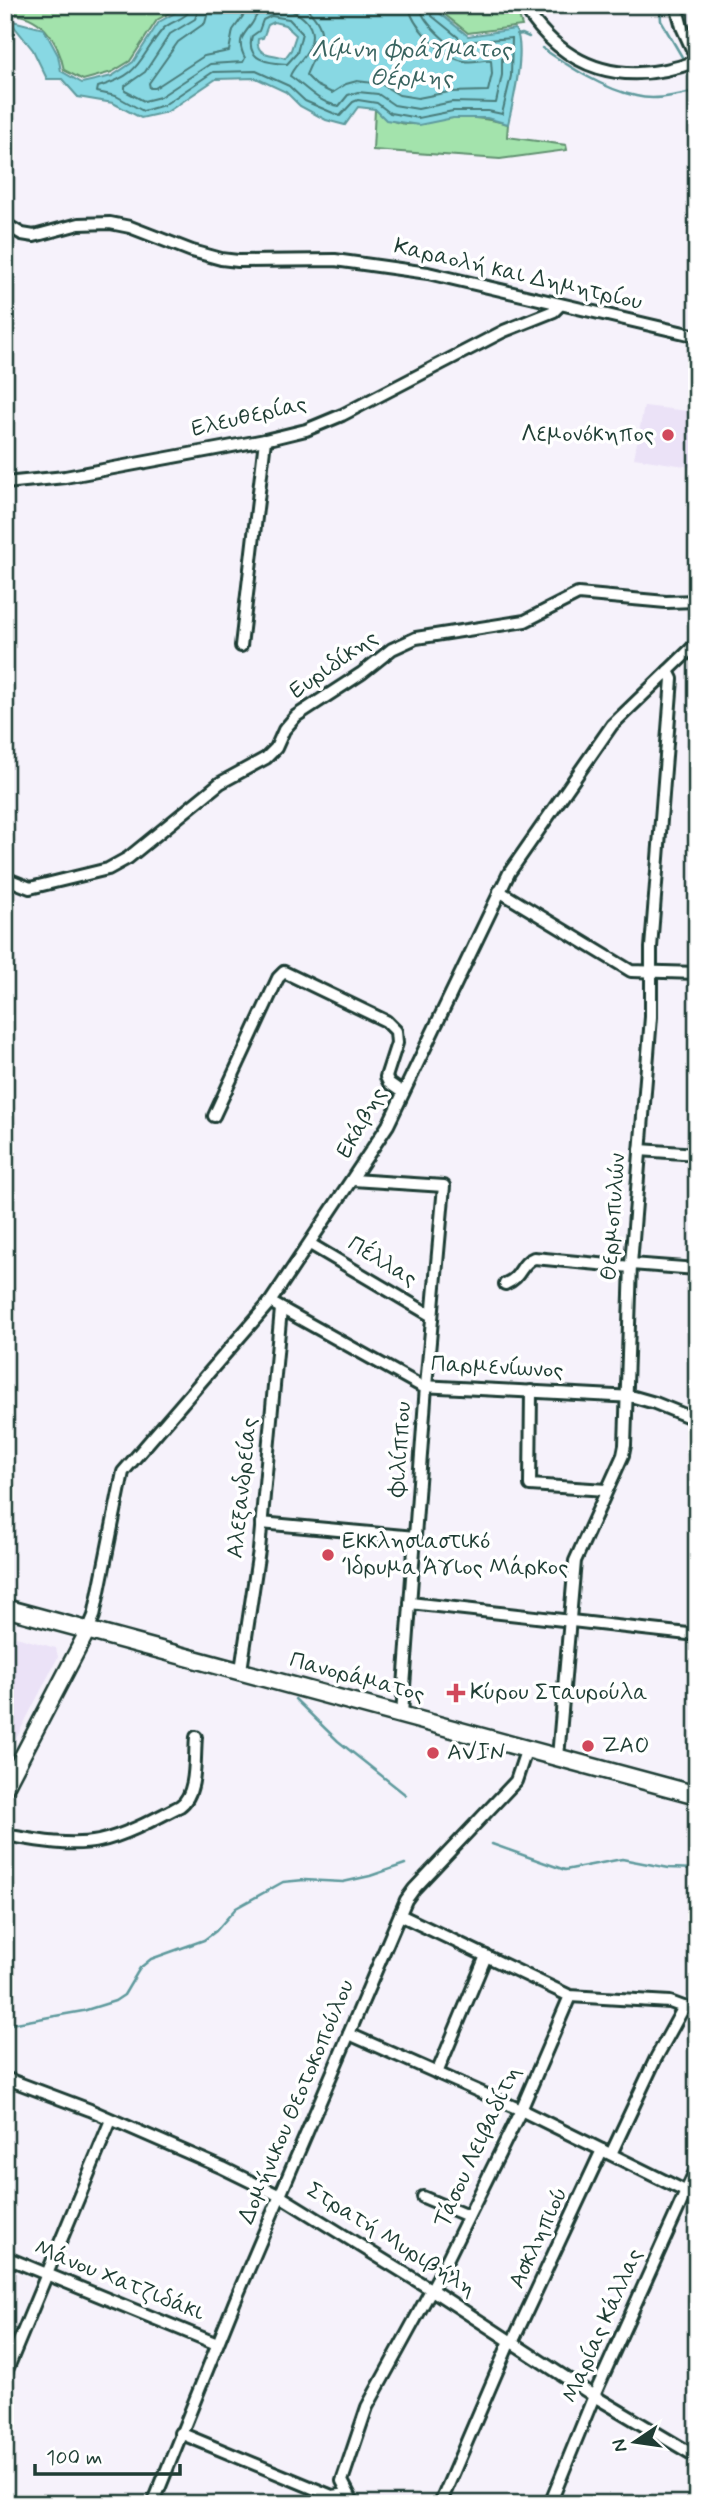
<svg xmlns="http://www.w3.org/2000/svg" width="702" height="2509" viewBox="0 0 702 2509" font-family="Mynerve,sans-serif">
<rect width="100%" height="100%" fill="#f6f2fb"/>
<filter id="ink" filterUnits="userSpaceOnUse"><feTurbulence type="fractalNoise" baseFrequency=".0143" numOctaves="2"/><feDisplacementMap in="SourceGraphic" scale="14" xChannelSelector="R" yChannelSelector="G"/><feConvolveMatrix kernelMatrix="1 2 1 2 8 2 1 2 1" color-interpolation-filters="sRGB"/></filter>
<g filter="url(#ink)">
<g fill="#ebe2f7">
<path d="M644 406 697 412V468L634 458Z"/>
<path d="M5 1634 56 1648 58 1657 5 1760Z"/>
</g>
<g fill="#a3e3ac" stroke="#619070" stroke-width="2">
<path d="M5 5H183L157 20 130 61 112 72 83 80 64 70C58 39 40 12 5 14Z"/>
<path d="M436 5H516L522 26 468 33 439 10Z"/>
<path d="M375 109C401 134 423 121 453 118 472 116 490 119 508 124L507 137 566 145 567 150 500 159 373 150Z"/>
</g>
<path fill="#88d8e3" stroke="#5e9a9d" stroke-width="2" fill-rule="evenodd" d="M189 5H434L437 11 468 36 515 29C527 46 513 103 508 124L487 118H453L419 125 386 120 375 109 358 107 345 125 326 120 300 106 286 92 256 78 216 79 167 112 141 118 113 103 78 97 62 79H47L33 50 9 20 44 29 58 55 61 71 82 83 112 76 133 62 159 22ZM274 22 285 25 296 35 291 50 285 58C273 53 255 57 258 39L263 38 268 25Z"/>
<g fill="none" stroke-linecap="round" stroke-linejoin="round">
<g stroke="#497b7a" stroke-width="2">
<path d="M191 5C189 20 171 20 163 29 137 60 143 74 98 87L97 92 116 96 143 111 164 105 213 72 256 71 289 86 305 101 340 116 353 102 358 100 377 103 390 113 418 118 453 111H488L502 114 511 76 512 38 464 42 432 16 428 5"/>
<path d="M200 5 195 19 170 34 145 72 125 86V91L144 101 160 97 210 64 243 62 245 58C237 42 241 37 251 25 255 20 255 15 260 12 276 0 311 13 312 35 312 54 293 65 290 76 306 87 318 103 339 106L348 95 358 92 378 94 394 105 418 109 452 102 496 103 502 75V48C490 46 476 54 464 51 450 48 420 20 420 5"/>
<path d="M210 5 205 23 178 42 149 83 150 88H155L204 56 229 51 233 30 251 5"/>
<path d="M303 5C334 34 319 43 306 75L316 85 332 93 346 84 357 81 381 84 399 95 418 98 449 92 488 91 492 74 491 60C482 59 473 63 464 61 444 59 410 25 409 5"/>
<path d="M271 16 289 19 302 33 297 53 287 64C268 63 245 60 252 36L259 31 263 20Z"/>
</g>
<g stroke="#5e9a9d" stroke-width="2.5">
<path d="M660 5 661 21 685 62"/>
<path d="M517 35 522 34 529 37"/>
<path d="M542 48C570 67 603 89 636 96 656 101 677 95 697 91"/>
<path d="M688 68 697 90"/>
<path d="M295 1699 338 1741 406 1795"/>
<path d="M492 1844 565 1870 622 1859 669 1868 697 1869"/>
<path d="M5 2025 83 2011 115 2001 124 1995 140 1968 151 1959 204 1940 216 1931 236 1908 283 1882 304 1880 343 1882 370 1876 405 1864"/>
</g>
<g stroke="#1f3d34" stroke-width="16">
<g id="minor">
<path d="M523 5C565 71 624 88 697 61"/>
<path d="M676 5 682 27 697 60"/>
<path d="M5 224 22 234 34 236 79 224 110 223 130 227 192 251 221 259 238 261 335 260 428 273 697 336"/>
<path d="M5 483 65 477 265 440 306 430 342 415 504 331 554 311 560 305"/>
<path d="M241 646 265 440"/>
<path d="M5 878 30 888 108 869 128 858 220 783 266 758 276 748 284 730 296 716 362 673 392 649 416 638 525 621 578 594 666 602 697 601"/>
<path d="M499 891 631 971 697 973"/>
<path d="M214 1116 278 978 284 972 386 1021 396 1031 397 1043 386 1077 389 1083 403 1093"/>
<path d="M640 1150 697 1154"/>
<path d="M353 1180 444 1186 426 1386 402 1714"/>
<path d="M310 1244 432 1316"/>
<path d="M631 1264 697 1269"/>
<path d="M505 1284C523 1277 519 1264 534 1258L631 1267"/>
<path d="M270 1302 421 1386 634 1397 655 1403 697 1420"/>
<path d="M531 1391 530 1485 606 1490"/>
<path d="M261 1523 415 1537"/>
<path d="M410 1603 697 1635"/>
<path d="M88 1630 94 1616 123 1472 270 1302 388 1125 509 873 612 725 697 643"/>
<path d="M241 1670 259 1550 281 1309"/>
<path d="M558 1757 575 1561 623 1455 625 1445 631 1264 651 1017V948L672 679 668 671"/>
<path d="M5 1835C34 1840 69 1847 99 1841 126 1835 155 1819 180 1806 198 1794 194 1757 196 1737"/>
<path d="M400 1915 570 1996 670 2002 697 2012"/>
<path d="M349 2034 521 2110 697 2197"/>
<path d="M437 2073 486 1956"/>
<path d="M5 2078 90 2110 223 2168 280 2196 432 2290 594 2396 697 2457"/>
<path d="M611 2154 656 2058 684 2007"/>
<path d="M423 2197 468 2216"/>
<path d="M5 2257 217 2344"/>
<path d="M512 2343 602 2150"/>
<path d="M5 2375 111 2120"/>
<path d="M180 2433 332 2496 348 2494"/>
<path d="M153 2504 235 2301 406 1900 414 1889 516 1781 527 1748"/>
<path d="M354 2504 342 2481 367 2407 442 2270 521 2110 570 1996"/>
<path d="M440 2504 510 2341"/>
<path d="M550 2504 594 2396 697 2167"/>
</g>
</g>
<g stroke="#1f3d34" stroke-width="19">
<path id="tertiary" d="M5 1789 88 1630"/>
</g>
<g stroke="#1f3d34" stroke-width="21">
<path id="secondary" d="M5 1608 697 1795"/>
</g>
<use href="#minor" stroke="#fff" stroke-width="10"/>
<use href="#tertiary" stroke="#fff" stroke-width="14"/>
<use href="#secondary" stroke="#fff" stroke-width="16"/>
</g>
</g>
<g fill="#d1495b" stroke="#fff" stroke-width="2.5">
<circle cx="668" cy="435" r="7"/>
<circle cx="328" cy="1555" r="7"/>
<path d="M452.5 1682.5h7v7h7v7h-7v7h-7v-7h-7v-7h7z"/>
<circle cx="588" cy="1746" r="7"/>
<circle cx="433" cy="1753" r="7"/>
</g>
<g text-anchor="middle" dominant-baseline="central" stroke-width="7" stroke-linejoin="round" paint-order="stroke">
<g font-size="23" fill="#1f3d34" stroke="#fff">
<text transform="translate(518 275) rotate(13)">Καραολή και Δημητρίου</text>
<text transform="translate(249 417) rotate(-13)">Ελευθερίας</text>
<text transform="translate(334 665) rotate(-35)">Ευριδίκης</text>
<text transform="translate(362 1123) rotate(-60)">Εκάβης</text>
<text transform="translate(614 1217) rotate(-86)">Θερμοπυλών</text>
<text transform="translate(382 1262) rotate(31)">Πέλλας</text>
<text transform="translate(497 1368) rotate(3)">Παρμενίωνος</text>
<text transform="translate(401 1449) rotate(-86)">Φιλίππου</text>
<text transform="translate(243 1488) rotate(-84)">Αλεξανδρείας</text>
<text transform="translate(357 1678) rotate(15)">Πανοράματος</text>
<text transform="translate(297 2102) rotate(-67)">Δομήνικου Θεοτοκοπούλου</text>
<text transform="translate(478 2147) rotate(-65)">Τάσου Λειβαδίτη</text>
<text transform="translate(539 2238) rotate(-65)">Ασκληπιού</text>
<text transform="translate(391 2240) rotate(32)">Στρατή Μυριβήλη</text>
<text transform="translate(119 2281) rotate(22)">Μάνου Χατζιδάκι</text>
<text transform="translate(603 2326) rotate(-66)">Μαρίας Κάλλας</text>
</g>
<g font-size="23" fill="#1f3d34" stroke="#fff" text-anchor="start">
<text x="654" y="435" text-anchor="end">Λεμονόκηπος</text>
<text x="342" y="1542">Εκκλησιαστικό<tspan x="342" dy="26">Ίδρυμα Άγιος Μάρκος</tspan></text>
<text x="470" y="1693">Κύρου Σταυρούλα</text>
<text x="602" y="1746">ZAO</text>
<text x="447" y="1753">AVIN</text>
</g>
<g font-size="24" font-style="italic" fill="#396460" stroke="#fff">
<text x="411" y="50">Λίμνη Φράγματος<tspan x="411" dy="28">Θέρμης</tspan></text>
</g>
</g>
<rect width="702" height="2509" fill="none" stroke="#fff" stroke-width="28"/>
<rect x="14" y="14" width="674" height="2481" fill="none" stroke="#1f3d34" stroke-width="2.5" filter="url(#ink)"/>
<g transform="translate(635 2442) rotate(257)" stroke="#ffffff" stroke-width="5" paint-order="stroke">
<path d="M0-5L12 26L0 18L-12 26Z" fill="#1f3d34"/>
<text y="-10" font-size="19" font-weight="bold" text-anchor="middle" fill="#1f3d34">N</text>
</g>
<path d="M35 2464v10h145v-10" fill="none" stroke="#1f3d34" stroke-width="3.5"/>
<text x="46" y="2464" font-size="21" fill="#1f3d34" stroke="#ffffff" stroke-width="5" paint-order="stroke">100 m</text>
</svg>
